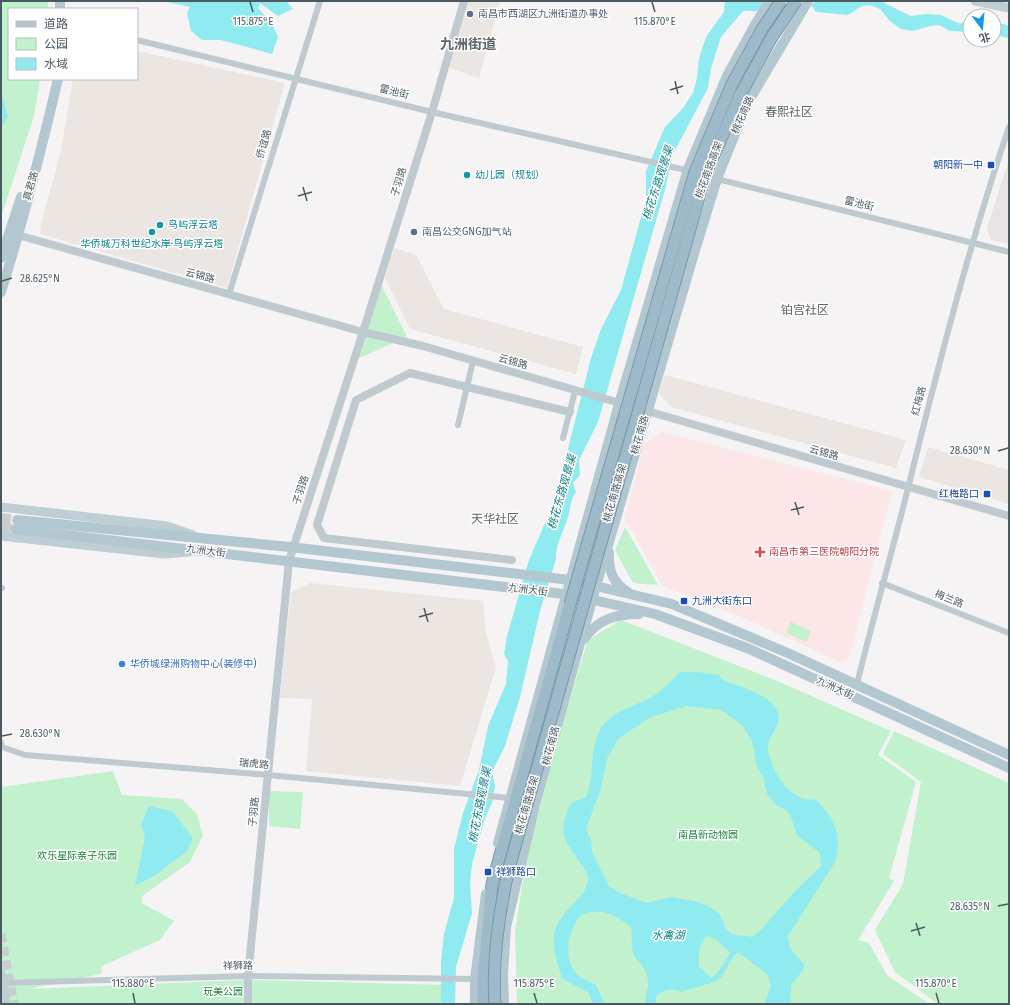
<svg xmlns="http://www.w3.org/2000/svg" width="1010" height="1005" viewBox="0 0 1010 1005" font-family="'Fira Sans','Noto Sans SC',sans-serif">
<rect width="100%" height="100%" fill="#f5f3f3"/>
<g fill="#ebe6e1">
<path d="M464 1H500L479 78 444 66Z"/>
<path d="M137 51 285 83 227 288 40 234 41 224 61 151 73 79H137Z"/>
<path d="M394 248 416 255 444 309 583 347 576 374 410 329 385 278Z"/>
<path d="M665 375 906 440 896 468 671 407 659 393Z"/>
<path d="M928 447 1009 470V504L919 477Z"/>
<path d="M310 583 483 601 486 633 496 667 460 786 306 771 312 699 280 698 291 592Z"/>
</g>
<path fill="#e6e4e5" d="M1009 159V244L991 240 987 228Z"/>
<path fill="#fce6e7" d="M661 432 892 491 849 658 842 663 746 619 663 586 625 518 644 444Z"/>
<g fill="#c2f1cd">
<path d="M1 1H48V9H9V79H40L34 116 1 217Z"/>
<path d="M377 276 407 337 350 362Z"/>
<path d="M625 527 658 585 633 583 615 550Z"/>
<path d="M621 620 775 680 891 731 878 755 916 782 889 878 894 881 858 940 869 943 887 975 929 1004H517L515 931 527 856 564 717 588 640Z"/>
<path d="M791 622 811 631 806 642 786 633Z"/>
<path d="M894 731 1009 783V1004H938L895 972 875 930 903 884 921 782 883 754Z"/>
<path d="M113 771 122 795 182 799 197 814 203 836 190 862 142 896V903L174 921 160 940 102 966 101 974 29 989 244 980V1004H1V787Z"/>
<path d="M269 791 303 792 300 829 269 826Z"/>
<path d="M252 980 445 985 447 1004H252Z"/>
</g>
<g fill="#8febef" fill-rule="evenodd">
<path d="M163 1H286L293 9 278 16 260 3 258 8 272 24 278 37 272 54 221 40H202L191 31 187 13 190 7Z"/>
<path d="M725 1H764L758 11H743L721 37 711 68 708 88 672 156 666 186 598 422 579 460 580 475 573 483 576 492C571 499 571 504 569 513 566 528 555 543 556 559L540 611 520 697 505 746 492 772 495 786 492 803 485 818 472 864 470 883 472 913 456 967 455 1004H441V962L444 934 454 898V849L463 813 479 770 488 726 506 684 508 661 504 654 507 636 529 560 545 523 552 512 591 358 601 329 621 290 646 199V171L665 127 683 108 693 93 697 78 699 58 706 37 724 12Z"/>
<path d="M816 1H880L911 16 925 14 941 15 958 23 970 24V32L950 31 939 25 930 26 913 31 901 29 890 21 880 9 870 5 862 6 848 15 816 12 811 5Z"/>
<path d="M1003 24 1009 26V38L994 35V25Z"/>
<path d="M1 92 8 117 1 128Z"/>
<path d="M680 672H696L719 675 723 680C739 687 767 693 776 709 785 723 769 733 768 746 768 768 791 805 816 799 834 820 843 833 835 862L788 936 790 948 804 964 803 970 791 985 790 1004H764L771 987 768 975 738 952C729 960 727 970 720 979 717 982 689 989 681 992 672 988 665 989 657 995L655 1004H645C646 984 653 985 642 965 640 961 635 959 634 955 630 946 633 936 631 927 617 915 597 906 580 916 567 934 562 959 579 976 583 980 591 982 596 985L605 1004H593L589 993 562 978C551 942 547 929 576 901 582 895 587 889 588 880 588 873 585 869 581 864 563 838 557 834 571 803L586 797C594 778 590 756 597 737 606 710 634 708 655 695 664 689 672 680 680 672ZM686 706 721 710 742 725 752 741 757 768 763 776 767 794 776 805 786 810 791 817 797 835 820 853 821 866 796 890 761 930 753 937 731 934 726 929 720 915 712 908 699 902 671 897 646 903 618 892 609 886 598 864 592 851 591 841 586 829 601 788 607 759 618 739 649 718ZM707 936 716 939 730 953 718 972 712 978 699 967C698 957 699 943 707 936Z"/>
<path d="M149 806 172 811 193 838 187 851 154 876 135 886 145 837 141 824Z"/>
</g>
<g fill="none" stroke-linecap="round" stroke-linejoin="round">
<path stroke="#cacdce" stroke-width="9" stroke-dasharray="9 4.5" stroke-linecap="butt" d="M1 934 14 1004"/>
<g stroke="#cacdce" stroke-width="10" stroke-dasharray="10 5" stroke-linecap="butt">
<path d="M1 518 17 520"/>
<path d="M1 527 15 529"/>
</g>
<g stroke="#7599ad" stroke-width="13">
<path id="trunk" d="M483 1004V979L492 884 570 604"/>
</g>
<g stroke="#becacf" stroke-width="6">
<path d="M137 40 432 112 690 171"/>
<path d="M705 176 1009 252"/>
<path d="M229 294 320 1"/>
<path d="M458 425 473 361"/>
<path d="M563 438 575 391"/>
<path d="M882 583 1009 633"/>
<path d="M1 588H2"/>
<path d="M857 684C873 618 892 553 908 488 938 367 969 245 1009 127"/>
<path d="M1 742 2 747 25 755 268 775 510 798"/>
<path d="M2 983 248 976 475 979"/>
</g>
<g stroke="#becacf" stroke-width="8">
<path d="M14 234 363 332 423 346 1009 516"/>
<path d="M512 560 324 538 317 525 356 400 410 373 570 412"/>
<path d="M248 1004V976L289 561 363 332 432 112 464 1"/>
</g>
<g stroke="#bfcdd4" stroke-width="9">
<path d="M975 1 1009 8"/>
<path d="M1 507 167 526 193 535"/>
<path d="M1 536 164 554 189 552"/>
<path d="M1 974 6 1004"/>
</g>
<g stroke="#b3c7d1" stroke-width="10">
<path d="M60 9V1"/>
<path d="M1 258 21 197"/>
<path d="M1 292C23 222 41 151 58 79"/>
<path d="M17 520 290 547 570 580 672 604 790 654 1009 755"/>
<path d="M15 529 572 595 655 614 747 648 1009 768"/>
<path d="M609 552C608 569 612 583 628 592"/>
<path d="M584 639C598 619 616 614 639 614"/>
<path d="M498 843 619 404 688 169 727 76 756 23 770 1"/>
<path d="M475 1004V979L486 894"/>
<path d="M504 1004 503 975 506 927 535 805 596 586 696 247 717 179 747 104 808 1"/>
</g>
<use href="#trunk" stroke="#9ebac9" stroke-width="11"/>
<g stroke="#7599ad" stroke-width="13" stroke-linecap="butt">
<g id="trunk-bridge">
<path d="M570 604 695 172 732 84 762 29 781 1"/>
<path d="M495 1004C492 959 499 912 509 868L705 176 740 95 772 37 796 1"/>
</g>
</g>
<use href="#trunk-bridge" stroke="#9ebac9" stroke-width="11"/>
</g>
<path fill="none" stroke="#4a5a61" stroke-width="1.5" d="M250 2 253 12M652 2 655 12M675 81 678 94M670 90 683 86M303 187 307 201M298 196 312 192M2 281 12 278M998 451 1008 448M795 502 799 515M791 510 804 507M424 608 428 622M419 617 433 613M2 736 12 734M998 906 1008 904M916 923 920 936M911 931 925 927M133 993 135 1003M534 993 537 1003M936 993 939 1003"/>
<g fill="#5c6f8a" stroke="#fff" stroke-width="1.5">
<circle cx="470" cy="14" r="4"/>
<circle cx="414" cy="232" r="4"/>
</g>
<g fill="#1a4fb4" stroke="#fff" stroke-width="1.5">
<rect x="987" y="161" width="8" height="8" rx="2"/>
<rect x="983" y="490" width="8" height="8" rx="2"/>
<rect x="680" y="597" width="8" height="8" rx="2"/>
<rect x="484" y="868" width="8" height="8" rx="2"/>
</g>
<g fill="#0f9aa8" stroke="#fff" stroke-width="1.5">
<circle cx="467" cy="175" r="4"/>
<circle cx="160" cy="225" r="4"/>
<circle cx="152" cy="232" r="4"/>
</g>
<path fill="#e0444e" stroke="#fff" stroke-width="1.5" d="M758 546h4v4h4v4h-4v4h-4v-4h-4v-4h4z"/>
<circle fill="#3f7fe0" stroke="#fff" stroke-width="1.5" cx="122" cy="664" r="4"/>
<g text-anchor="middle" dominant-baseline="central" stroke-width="3" stroke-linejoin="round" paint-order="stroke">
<g font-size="10" fill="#4e5e75" stroke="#fff" text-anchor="start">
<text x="478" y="14">南昌市西湖区九洲街道办事处</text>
<text x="422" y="232">南昌公交GNG加气站</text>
</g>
<g font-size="10" fill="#4a5a61" stroke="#fff">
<text transform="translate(394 92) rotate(14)">雷池街</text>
<text transform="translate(743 115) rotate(-66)">桃花南路</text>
<text transform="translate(264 144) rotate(-73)">侨谊路</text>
<text transform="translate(709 170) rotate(-70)">桃花南路高架</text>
<text transform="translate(399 182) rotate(-73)">子羽路</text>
<text transform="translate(31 186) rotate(-74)">真君路</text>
<text transform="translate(859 204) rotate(14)">雷池街</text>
<text transform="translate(200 276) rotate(15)">云锦路</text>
<text transform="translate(513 362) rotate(16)">云锦路</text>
<text transform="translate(919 401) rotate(-75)">红梅路</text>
<text transform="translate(640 435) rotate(-74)">桃花南路</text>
<text transform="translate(824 453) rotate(16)">云锦路</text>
<text transform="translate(301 490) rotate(-72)">子羽路</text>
<text transform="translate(615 493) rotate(-74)">桃花南路高架</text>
<text transform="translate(206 551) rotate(7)">九洲大街</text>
<text transform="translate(528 590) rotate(7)">九洲大街</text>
<text transform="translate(949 599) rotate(22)">梅兰路</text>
<text transform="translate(835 688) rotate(25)">九洲大街</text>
<text transform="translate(551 746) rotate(-75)">桃花南路</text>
<text transform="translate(254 764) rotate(5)">瑞虎路</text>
<text transform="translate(527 805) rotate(-74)">桃花南路高架</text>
<text transform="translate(254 812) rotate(-84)">子羽路</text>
<text transform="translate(238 966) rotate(-1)">祥狮路</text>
</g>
<g font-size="10" fill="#164399" stroke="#fff" text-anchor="end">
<text x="983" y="165">朝阳新一中</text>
<text x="979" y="494">红梅路口</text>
<text x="692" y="601" text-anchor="start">九洲大街东口</text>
<text x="496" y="872" text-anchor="start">祥狮路口</text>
</g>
<g font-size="10" fill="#0d838f" stroke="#fff" text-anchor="start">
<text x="475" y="175">幼儿园（规划）</text>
<text x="168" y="225">鸟屿浮云塔</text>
<text x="152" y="244" text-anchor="middle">华侨城万科世纪水岸·鸟屿浮云塔</text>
</g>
<g font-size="10" fill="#be3a42" stroke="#fff" text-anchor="start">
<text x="769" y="552">南昌市第三医院朝阳分院</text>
</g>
<g font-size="10" fill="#366cbe" stroke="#fff" text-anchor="start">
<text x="130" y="664">华侨城绿洲购物中心(装修中)</text>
</g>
<g font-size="10" fill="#16863b" stroke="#fff">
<text x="708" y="835">南昌新动物园</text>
<text x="77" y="856">欢乐星际亲子乐园</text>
<text x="223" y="992">玩美公园</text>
</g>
<g font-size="11" font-style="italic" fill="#0c7e83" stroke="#fff">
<text transform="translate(658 183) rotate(-72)">桃花东路观景渠</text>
<text transform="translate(562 492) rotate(-74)">桃花东路观景渠</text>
<text transform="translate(480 805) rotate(-79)">桃花东路观景渠</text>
<text x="668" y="935">水禽湖</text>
</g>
<g font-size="12" fill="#5f6468" stroke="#fff">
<text x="789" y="112">春熙社区</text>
<text x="805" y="310">铂宫社区</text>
<text x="495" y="519">天华社区</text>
</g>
<g font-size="14" font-weight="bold" fill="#5f6468" stroke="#fff">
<text x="468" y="44">九洲街道</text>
</g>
</g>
<g font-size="10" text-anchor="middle" fill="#4a5a61" stroke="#fff" stroke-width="3" stroke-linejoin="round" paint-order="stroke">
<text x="253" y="25">115.875°E</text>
<text x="655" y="25">115.870°E</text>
<text x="40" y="282">28.625°N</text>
<text x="970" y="454">28.630°N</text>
<text x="40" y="737">28.630°N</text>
<text x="970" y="910">28.635°N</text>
<text x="133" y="987">115.880°E</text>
<text x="534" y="987">115.875°E</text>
<text x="936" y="987">115.870°E</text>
</g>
<rect width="1010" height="1005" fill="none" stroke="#4a5a61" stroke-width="4"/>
<rect x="8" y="8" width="130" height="72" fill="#ffffff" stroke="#b7bdc0"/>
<rect x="16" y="21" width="20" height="6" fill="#b3c7d1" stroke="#b7bdc0"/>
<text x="44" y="28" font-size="12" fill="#4a5a61">道路</text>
<rect x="16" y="38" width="20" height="12" fill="#c2f1cd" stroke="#b7bdc0"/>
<text x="44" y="48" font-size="12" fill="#4a5a61">公园</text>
<rect x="16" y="58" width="20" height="12" fill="#8febef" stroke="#b7bdc0"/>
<text x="44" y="68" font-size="12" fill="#4a5a61">水域</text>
<g transform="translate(982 28) rotate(164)"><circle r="19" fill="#ffffff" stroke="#b7bdc0"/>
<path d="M0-3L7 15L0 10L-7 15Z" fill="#1897e9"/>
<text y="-6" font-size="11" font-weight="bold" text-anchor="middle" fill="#4a5a61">北</text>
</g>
</svg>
